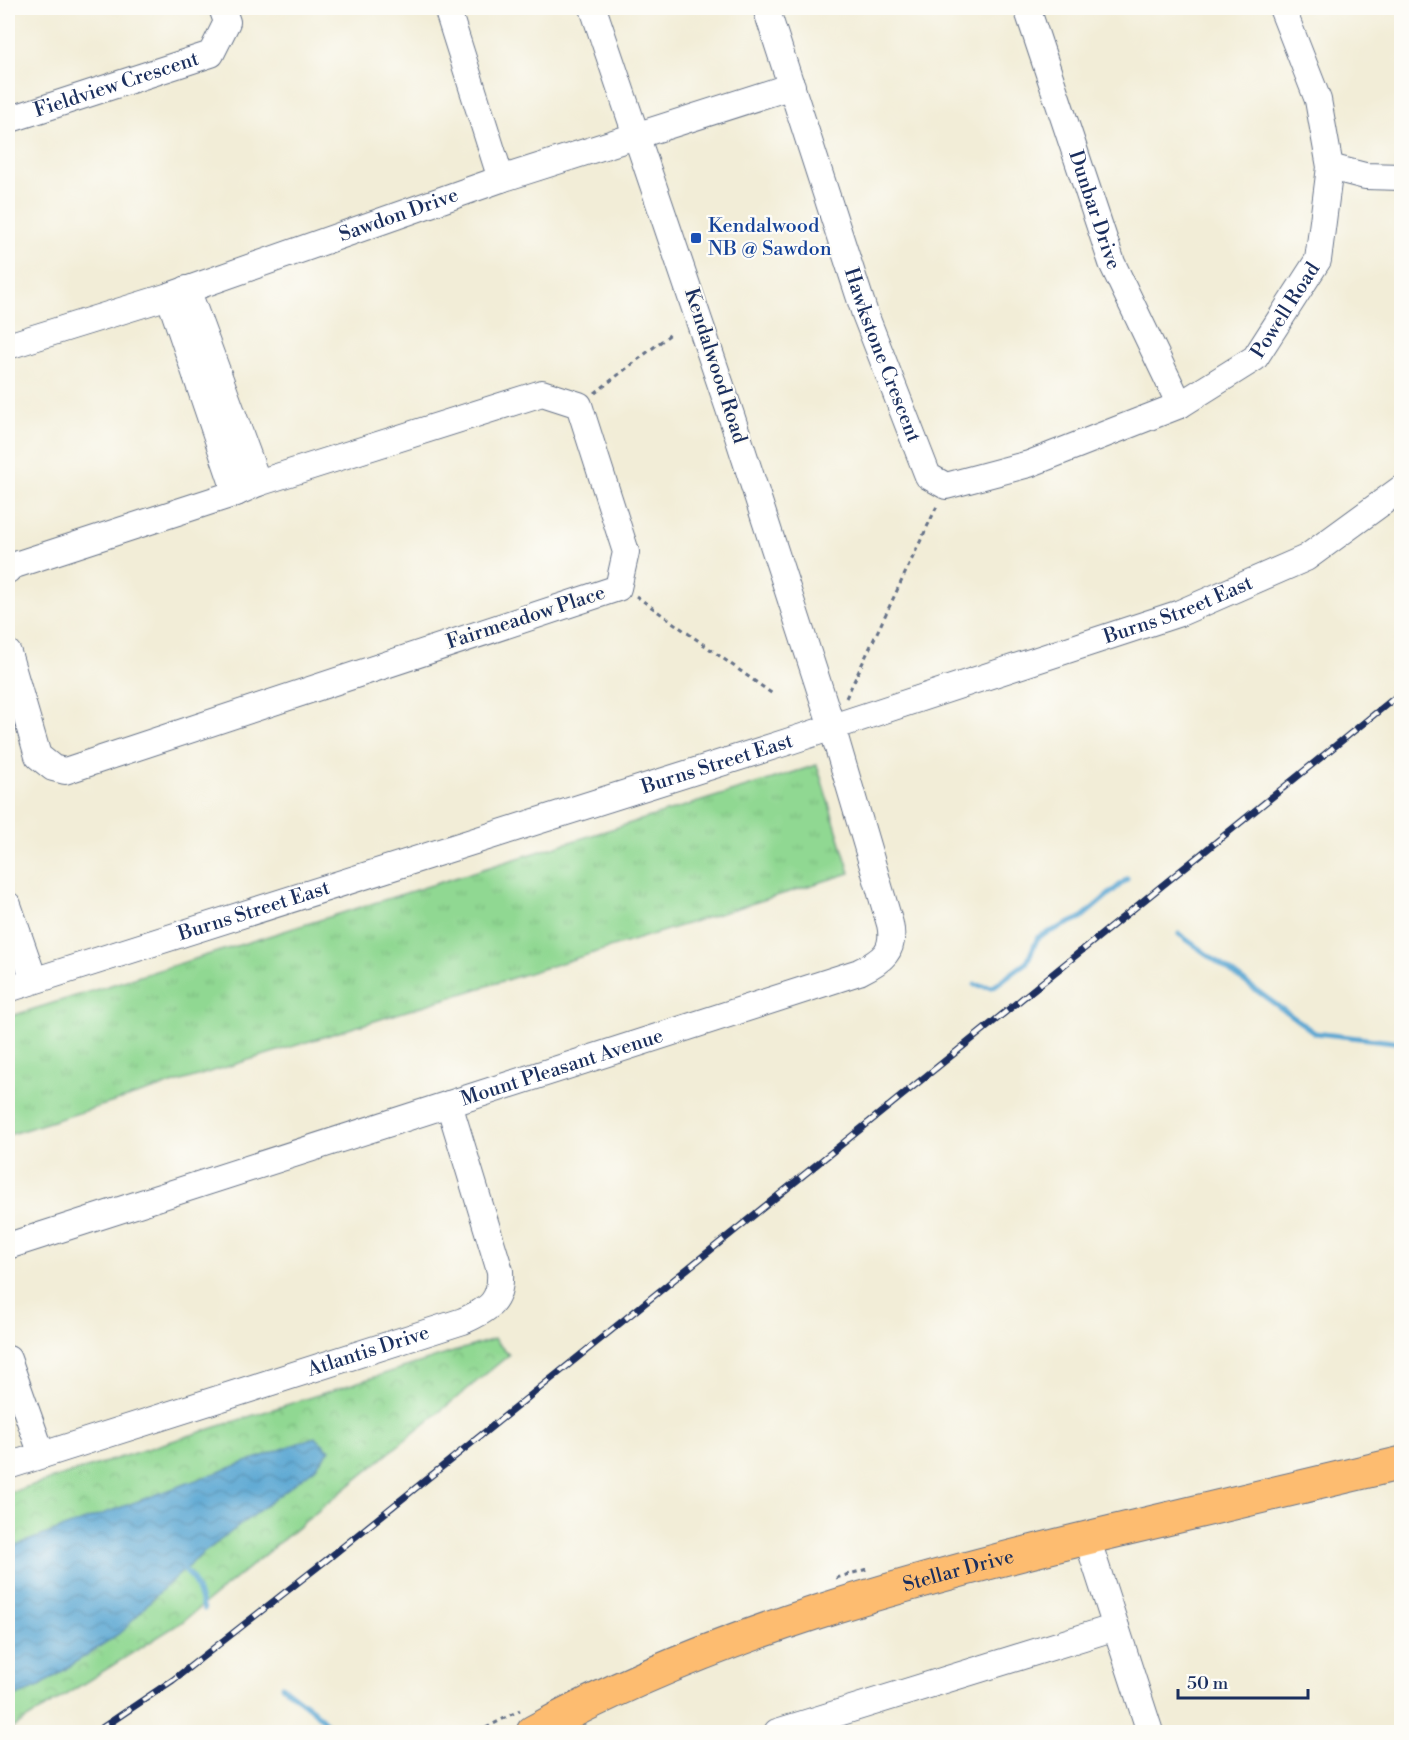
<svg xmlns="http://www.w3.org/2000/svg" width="1409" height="1740" viewBox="0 0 1409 1740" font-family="'Libre Bodoni',serif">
<defs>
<pattern id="grass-tufts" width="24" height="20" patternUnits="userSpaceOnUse" patternTransform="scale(1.5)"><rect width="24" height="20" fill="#90d892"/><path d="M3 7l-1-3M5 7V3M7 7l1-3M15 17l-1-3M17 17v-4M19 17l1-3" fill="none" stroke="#7cba80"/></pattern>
<pattern id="park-crowns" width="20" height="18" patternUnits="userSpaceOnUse" patternTransform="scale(1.5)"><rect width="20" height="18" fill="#90d892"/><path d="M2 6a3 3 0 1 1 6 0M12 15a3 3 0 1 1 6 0" fill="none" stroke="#7cba80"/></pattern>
<pattern id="water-waves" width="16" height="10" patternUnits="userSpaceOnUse" patternTransform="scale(1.5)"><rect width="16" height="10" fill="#59a6d2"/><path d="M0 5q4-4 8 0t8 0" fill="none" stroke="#4988ae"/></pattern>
</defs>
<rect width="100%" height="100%" fill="#fdfcf7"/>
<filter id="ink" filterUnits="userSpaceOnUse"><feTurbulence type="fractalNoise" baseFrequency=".0167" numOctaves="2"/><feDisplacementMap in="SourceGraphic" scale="12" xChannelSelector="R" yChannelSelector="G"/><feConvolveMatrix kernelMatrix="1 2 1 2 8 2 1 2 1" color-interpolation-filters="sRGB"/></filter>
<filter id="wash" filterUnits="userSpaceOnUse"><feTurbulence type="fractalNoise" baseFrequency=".008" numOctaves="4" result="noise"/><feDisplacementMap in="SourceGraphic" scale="24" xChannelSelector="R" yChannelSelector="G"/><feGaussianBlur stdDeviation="1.35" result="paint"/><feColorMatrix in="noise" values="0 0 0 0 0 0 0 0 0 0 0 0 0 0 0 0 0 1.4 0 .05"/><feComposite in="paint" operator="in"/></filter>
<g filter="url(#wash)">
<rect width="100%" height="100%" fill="#f2edd7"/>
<path fill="url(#grass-tufts)" stroke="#568478" stroke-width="1.5" d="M817 765 850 873 8 1135V1017Z"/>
<path fill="url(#park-crowns)" stroke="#568478" stroke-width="1.5" d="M494 1339 509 1355 182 1622 8 1731V1493Z"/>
<path fill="url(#water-waves)" stroke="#3a6a98" stroke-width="1.5" d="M315 1437 330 1450 315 1468 202 1554 153 1598 123 1631 37 1688 8 1699V1548Z"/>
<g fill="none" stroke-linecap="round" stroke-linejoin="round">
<g stroke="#59a6d2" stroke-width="5">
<path d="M1179 934 1315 1033 1402 1043"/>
<path d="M975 985 993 987 1027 962 1038 937 1081 918 1127 879"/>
<path d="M184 1570 193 1579 204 1609"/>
<path d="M282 1686 313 1710 335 1732"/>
</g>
</g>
</g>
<g filter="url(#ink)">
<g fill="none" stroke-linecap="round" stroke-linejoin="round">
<g stroke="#667288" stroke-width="28">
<g id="minor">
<path d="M447 8 501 179"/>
<path id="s1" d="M766 8 865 314 928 476 946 486 1029 464 1180 405 1255 358 1318 260 1330 167 1318 100 1282 8"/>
<path id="s2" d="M1027 8 1112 263 1180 405"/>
<path id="s3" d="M8 120 211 54 227 22 222 8"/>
<path d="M1330 167 1365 176 1402 177"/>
<path d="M187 289 258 483"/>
<path d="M169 296 236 493"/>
<path id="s4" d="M8 346 169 296 501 179 792 86"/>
<path d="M8 570 9 567 236 493 258 483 542 393 579 405 626 552 618 588 65 771 53 768 38 756 8 653"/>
<path d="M8 905 34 980"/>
<path id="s5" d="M8 989 787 742 1180 613 1306 558 1402 488"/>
<path id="s6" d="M8 1246 859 972C882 961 896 951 890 924L832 727 731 415 593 8"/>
<path d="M8 1359 42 1455"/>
<path id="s7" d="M8 1466 463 1321C489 1309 502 1302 500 1271L449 1104"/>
<path d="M1087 1538 1150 1732"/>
<path d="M777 1732 1116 1627"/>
</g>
</g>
<g stroke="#667288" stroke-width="35">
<g id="major">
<path id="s8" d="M533 1732C715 1632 915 1579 1116 1531 1211 1509 1306 1486 1402 1463"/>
</g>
</g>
<g stroke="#667288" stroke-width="3" stroke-dasharray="4.5 4.5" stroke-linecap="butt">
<path d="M595 393 672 333"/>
<path d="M636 596 774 695"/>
<path d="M846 698 938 504"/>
<path d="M836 1578 867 1569"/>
<path d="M478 1732 520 1710"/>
</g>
<use href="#minor" stroke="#fff" stroke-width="26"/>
<use href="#major" stroke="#fdbc70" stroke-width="33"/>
<g stroke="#1b2f5e" stroke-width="7">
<path id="rail" d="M96 1732 173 1680 329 1558 1402 692"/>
</g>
<use href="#rail" stroke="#fdfcf7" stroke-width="4.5" stroke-dasharray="14" stroke-linecap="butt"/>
</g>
</g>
<rect fill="#1a4fb4" stroke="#fdfcf7" stroke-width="2" x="690" y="232" width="12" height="12" rx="3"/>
<g text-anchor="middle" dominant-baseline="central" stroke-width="4.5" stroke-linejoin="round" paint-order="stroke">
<g font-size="20" fill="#1b2f5e" stroke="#fdfcf7">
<text stroke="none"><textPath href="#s3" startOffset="114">Fieldview Crescent</textPath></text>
<text stroke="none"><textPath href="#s2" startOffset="213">Dunbar Drive</textPath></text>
<text stroke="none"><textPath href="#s4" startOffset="412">Sawdon Drive</textPath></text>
<text stroke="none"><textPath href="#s1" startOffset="909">Powell Road</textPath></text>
<text stroke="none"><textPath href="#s1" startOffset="366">Hawkstone Crescent</textPath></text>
<text transform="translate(715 366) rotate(72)">Kendalwood Road</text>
<text stroke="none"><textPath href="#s5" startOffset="1230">Burns Street East</textPath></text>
<text transform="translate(526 618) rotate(-18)">Fairmeadow Place</text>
<text stroke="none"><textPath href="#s5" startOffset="744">Burns Street East</textPath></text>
<text stroke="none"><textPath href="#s5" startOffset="258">Burns Street East</textPath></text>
<text stroke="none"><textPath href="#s6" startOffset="582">Mount Pleasant Avenue</textPath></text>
<text stroke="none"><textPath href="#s7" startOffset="378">Atlantis Drive</textPath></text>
<text stroke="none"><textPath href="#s8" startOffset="456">Stellar Drive</textPath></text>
</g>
<g font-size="20" fill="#164399" stroke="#fdfcf7" text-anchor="start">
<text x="708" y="226">Kendalwood<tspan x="708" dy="23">NB @ Sawdon</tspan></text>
</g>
</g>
<rect width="1409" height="1740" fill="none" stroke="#fdfcf7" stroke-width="30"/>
<path d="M1178 1689v9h130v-9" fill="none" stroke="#1b2f5e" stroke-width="3"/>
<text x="1187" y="1689" font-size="18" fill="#1b2f5e" stroke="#fdfcf7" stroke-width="4.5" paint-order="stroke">50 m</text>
</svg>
